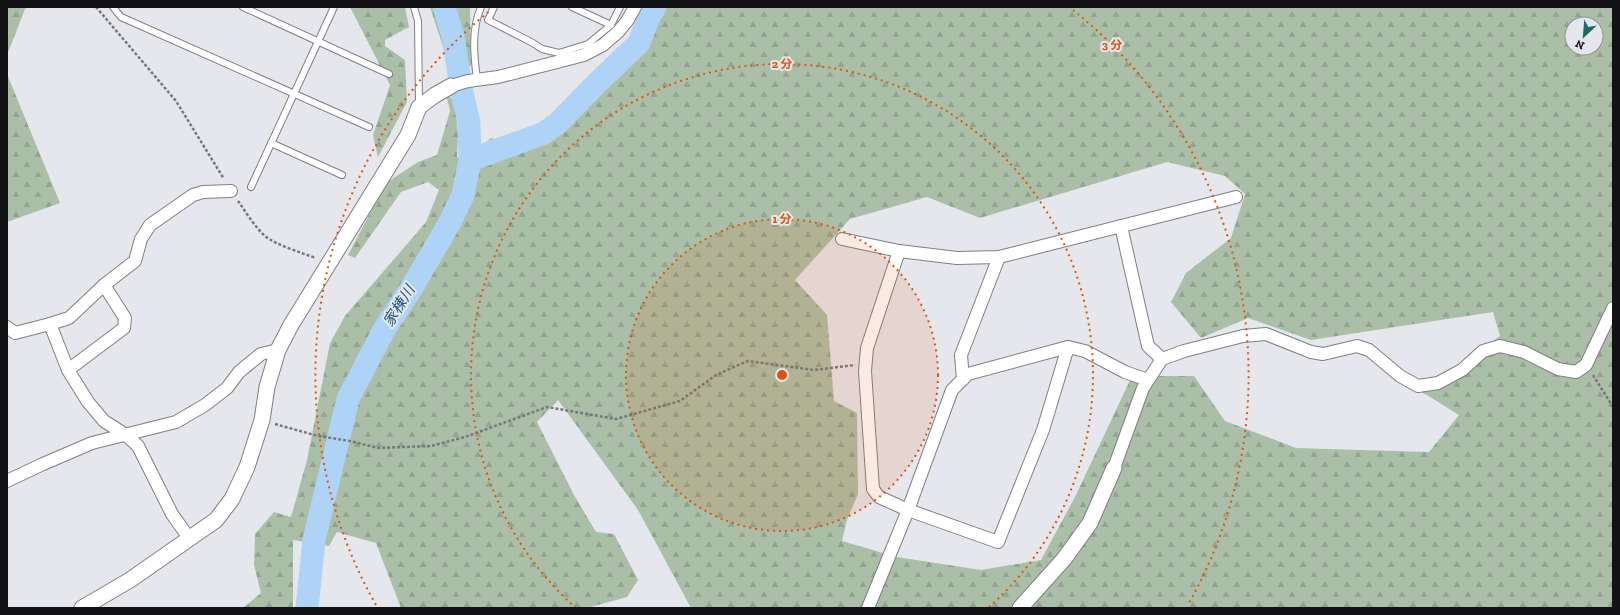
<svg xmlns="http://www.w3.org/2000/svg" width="1620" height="615" viewBox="0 0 1620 615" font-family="'Zilla Slab','Noto Sans JP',serif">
<defs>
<pattern id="forest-firs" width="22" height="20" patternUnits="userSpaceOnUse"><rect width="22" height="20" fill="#abbfa8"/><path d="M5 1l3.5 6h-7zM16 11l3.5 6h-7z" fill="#92a390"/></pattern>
</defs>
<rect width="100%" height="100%" fill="#e6e7ed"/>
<g fill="url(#forest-firs)" fill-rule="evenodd">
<path d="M7 7H28L25 9 7 55Z"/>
<path d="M350 7H405L409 27 385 40V46L405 60 407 102 378 157 373 135 390 85Z"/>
<path d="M430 7H470L471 66 450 68Z"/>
<path d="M661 7H1613V608H691L638 510 558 400 537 422 574 495 596 532 614 534 638 580 627 597 587 608H401L376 543 337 532 329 546 293 540V608H243L261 593 254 565 255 534 274 512 291 517 307 460 330 343 345 316 426 222 439 190 428 182 401 192 355 258 348 255 386 183 418 162 437 155 450 111 446 94 455 101 458 136 457 157 467 160 491 138 526 149C580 114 620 57 661 7ZM1572 24H1596V48H1572ZM1167 162 1225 176 1245 194 1231 238 1186 273 1171 302 1201 338 1248 318 1311 340 1493 312 1500 336 1422 392 1459 415 1429 452 1296 448 1225 421 1194 376H1132L1075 497 1041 560 981 570 897 557 842 541 847 520 858 494 857 413 834 401 827 315 795 280 850 219 927 197 980 218Z"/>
<path d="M7 74 60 203 7 222Z"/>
</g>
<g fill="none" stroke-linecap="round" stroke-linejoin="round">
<g stroke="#afd3f6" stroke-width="23">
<path d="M470 160 544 133 558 123 596 84 639 43 648 19 655 7"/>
<path d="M307 608 314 540 348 399 385 328 411 289 449 224 463 195 470 160 469 122 462 93 453 36 444 7"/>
</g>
<g stroke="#7f7f84" stroke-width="8">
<g id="service">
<path d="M113 7 121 17 369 127"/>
<path d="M243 7 389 74"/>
<path d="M414 7 418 21 419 105"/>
<path d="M494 7 488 20 533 43 542 49 559 53 588 44 611 25"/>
<path d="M572 7 611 25 620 7"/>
<path d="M477 80C474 56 471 30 481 7"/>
<path d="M271 143 342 175"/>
<path d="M251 187 334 7"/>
</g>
</g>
<g stroke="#7f7f84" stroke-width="14">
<g id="minor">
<path d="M451 86 468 81 498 77 584 55 603 45 618 32 627 21 635 7"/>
<path d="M1121 226 1148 346 1162 359"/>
<path d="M842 239 899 251 957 258 999 257 1236 197"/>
<path d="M899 251 867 348 865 371 873 489 879 497 908 510 998 542 1043 430 1068 347"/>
<path d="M50 324 69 318 104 285 135 261 141 239 150 225 193 195 203 192 231 191"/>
<path d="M7 327 15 333 50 324 68 370 88 402 104 421 126 435 138 446 172 514 189 538"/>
<path d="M68 370 124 328 125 318 104 285"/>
<path d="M963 379 961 355 999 257"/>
<path d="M1114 468 1143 388 1162 359 1184 351 1243 336 1266 334 1311 352 1323 354 1357 346 1369 350 1400 376 1418 386 1438 383 1462 370 1483 351 1500 346 1524 352 1558 369 1576 372 1586 365 1613 308"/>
<path d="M7 481 43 464 92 443 176 422 205 405 227 388 239 372 261 354 278 350"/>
<path d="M868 608 908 510 952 390 968 374 1068 347 1085 351 1125 372 1148 380"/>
</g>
</g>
<g stroke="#7f7f84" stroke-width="17">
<g id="tertiary">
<path d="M82 608 130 580 216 520 232 499 247 467 262 420 267 387 278 350 291 325 408 135 419 107 435 95 451 86"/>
<path d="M1020 608 1064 559 1090 523 1114 468"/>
</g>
</g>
<g stroke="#77787b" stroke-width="2.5" stroke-dasharray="3 2" stroke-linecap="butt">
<path d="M96 7 176 101 224 179"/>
<path d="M238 201C246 212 254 226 265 236 276 245 302 253 316 258"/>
<path d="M1593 375 1613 407"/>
<path d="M275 424 318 436 350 441 378 448 431 446 465 437 547 407 616 419 680 401 716 375 748 361 814 370 855 365"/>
</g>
<use href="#service" stroke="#fff" stroke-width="6"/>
<use href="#minor" stroke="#fff" stroke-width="12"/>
<use href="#tertiary" stroke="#fff" stroke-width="15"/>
</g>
<circle cx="782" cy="375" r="156" fill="#dd550c" fill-opacity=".12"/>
<g fill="none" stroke="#dd550c" stroke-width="2" stroke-dasharray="2 4">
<circle cx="782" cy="375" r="156"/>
<path d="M576 608A311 311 0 1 1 988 608"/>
<path d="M376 605A467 467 0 0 1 491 10M1073 10A467 467 0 0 1 1188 605"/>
</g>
<g text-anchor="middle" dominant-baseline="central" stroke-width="4" stroke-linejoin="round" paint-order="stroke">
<g font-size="15" font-style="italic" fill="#205581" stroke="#e6e7ed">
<text transform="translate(399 306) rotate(-58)">家棟川</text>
</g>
</g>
<circle cx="782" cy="375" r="6" fill="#dd550c" stroke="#e6e7ed" stroke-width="2"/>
<g font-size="12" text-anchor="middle" font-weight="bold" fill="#dd550c" stroke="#e6e7ed" stroke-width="4" stroke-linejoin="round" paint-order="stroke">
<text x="1112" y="49">3 分</text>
<text x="782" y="68">2 分</text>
<text x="782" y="223">1 分</text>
</g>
<rect width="1620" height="615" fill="none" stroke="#121214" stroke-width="16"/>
<g transform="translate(1584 36) rotate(206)"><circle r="19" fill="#e6e7ed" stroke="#919296"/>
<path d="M0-3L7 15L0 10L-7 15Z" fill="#1d6963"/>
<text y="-6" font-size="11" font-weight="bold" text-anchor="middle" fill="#121214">N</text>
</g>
</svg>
